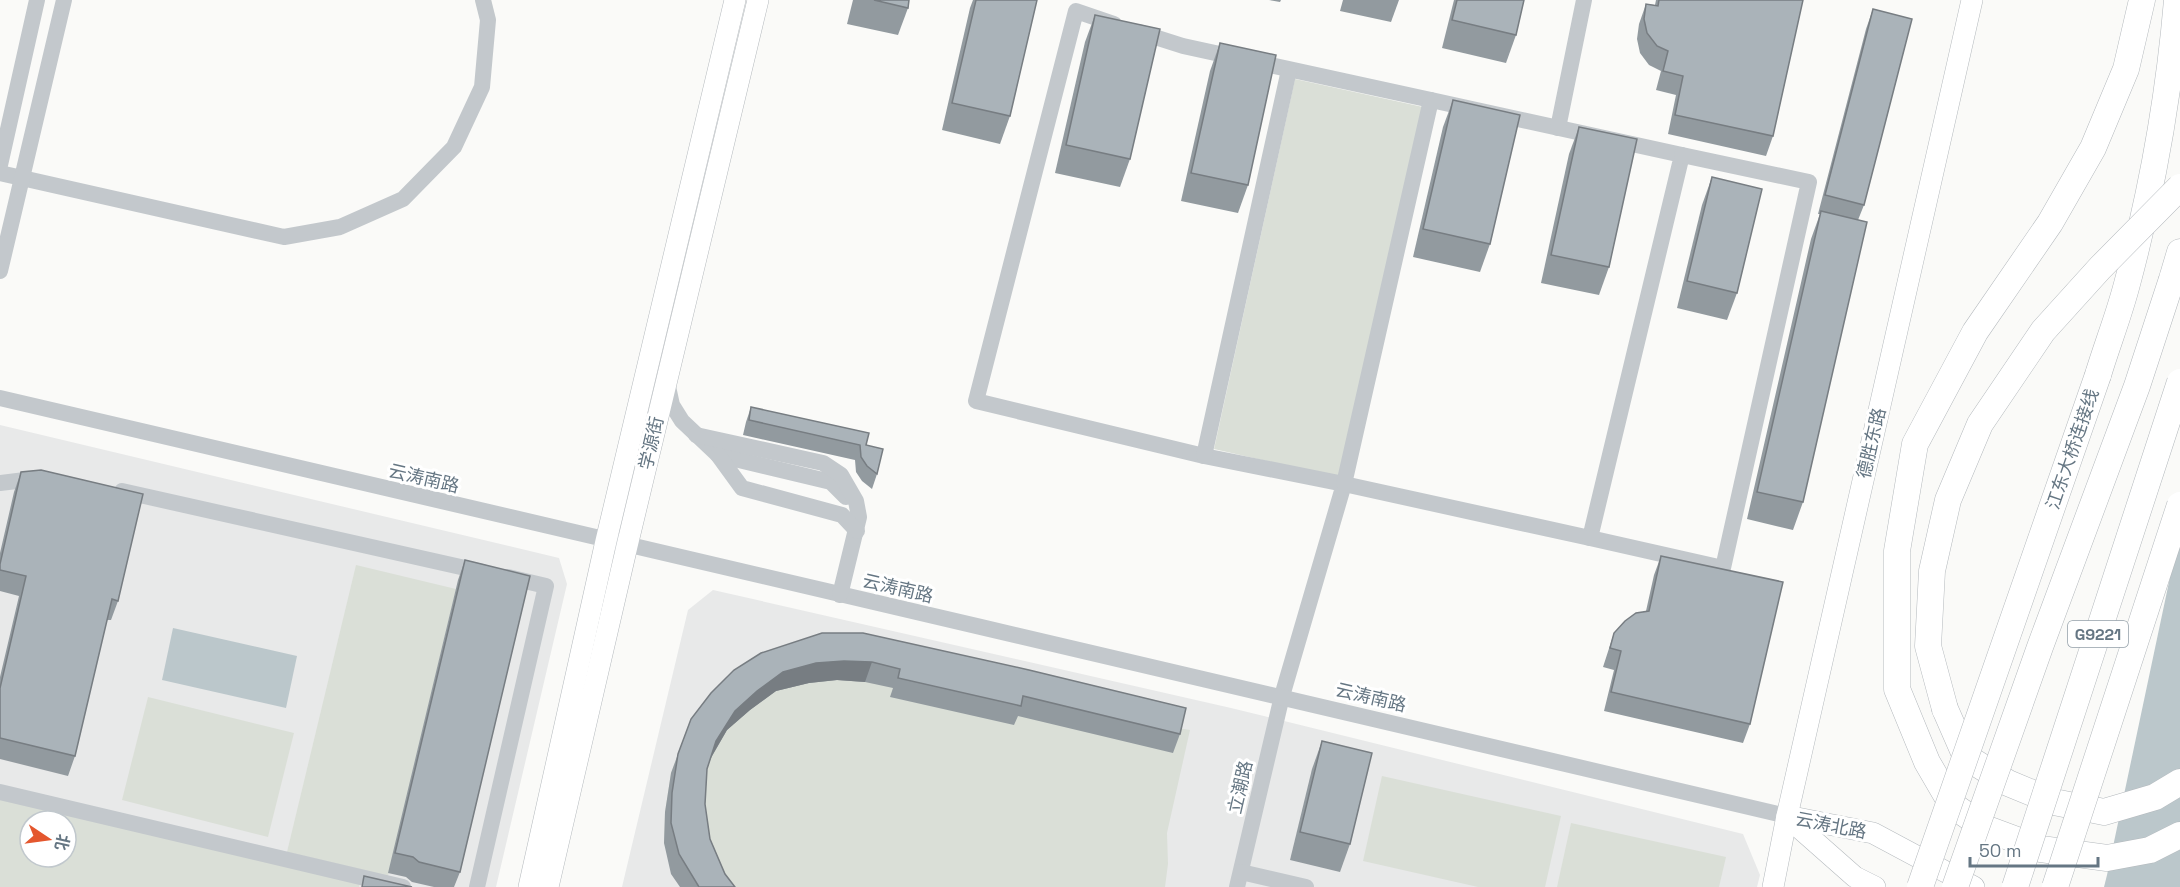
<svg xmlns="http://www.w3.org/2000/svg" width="2180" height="887" viewBox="0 0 2180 887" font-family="'Space Grotesk','Noto Sans SC',sans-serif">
<rect width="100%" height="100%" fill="#fafaf8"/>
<g fill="#e8e9e9" fill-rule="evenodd">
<path d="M0 425 559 558 567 584 496 887H0ZM30 821H66V857H30Z"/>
<path d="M713 590 1231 708 1743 834 1760 875 1757 887H622L688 610Z"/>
</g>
<g fill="#dadfd7" fill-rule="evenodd">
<path d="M1295 79 1423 107 1342 478 1214 449Z"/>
<path d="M356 565 456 589 388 876 287 852Z"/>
<path d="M780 663 1190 730 1167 833 1168 864 1165 887H680L664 843 665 812 671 773 684 738Z"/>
<path d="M148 697 294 733 268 837 122 800Z"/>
<path d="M1382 776 1561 816 1545 887H1478L1363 861Z"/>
<path d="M0 797 360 883 359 887H0ZM30 821H66V857H30Z"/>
<path d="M1571 823 1726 857 1719 887H1557Z"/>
</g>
<g fill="#bbc7cb">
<path d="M2180 530V887H2104L2107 875Z"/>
<path d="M173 628 297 656 286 708 162 680Z"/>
</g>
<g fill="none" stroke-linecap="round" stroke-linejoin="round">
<g stroke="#b5babe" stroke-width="22">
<g id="major">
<path d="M1787 816 1873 833 1974 887"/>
<path d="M1787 817 1855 877 1875 887"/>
<path d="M529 887 606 541 735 0"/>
<path d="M548 887 627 546 758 0"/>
<path d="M1773 887 1787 816 1972 0"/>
</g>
</g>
<g stroke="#b4b9bd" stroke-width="27">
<g id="highway">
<path d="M2142 0 2126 69 2093 148 2050 223 1975 332 1915 444 1897 551V689L1927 762 1952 805 1987 829 2041 849 2107 858 2150 850 2180 835"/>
<path d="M2172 279 2180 252"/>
<path d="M2098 375C2107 345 2119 315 2127 284 2152 191 2169 96 2177 0"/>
<path d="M1945 709 1966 757 2008 783 2054 802 2104 812 2155 797 2180 782"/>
</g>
</g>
<g stroke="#c3c8cc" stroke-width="16">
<path d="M1114 24 1076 11 976 401 1204 456 1344 484 1282 696 1237 887"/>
<path d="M1139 32 1183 46 1431 100"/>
<path d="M1431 100 1682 155 1590 538 1344 484Z"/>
<path d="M1558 128 1584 0"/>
<path d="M0 165 37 0"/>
<path d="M0 173 284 237 340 227 403 199 454 147 482 87 488 20 483 0"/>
<path d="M0 271 64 0"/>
<path d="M667 382 672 405 682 421 718 455 831 482 846 497"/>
<path d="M0 398C595 538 1192 675 1787 816"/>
<path d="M696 435 823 463 841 475 856 501 859 517 840 595"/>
<path d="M718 455 742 488 842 515 857 531"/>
<path d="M1204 456 1289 70"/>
<path d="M0 483 41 478"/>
<path d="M122 491 483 572"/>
<path d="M1590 538 1723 568 1809 182 1682 155"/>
<path d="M0 792 403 887"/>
<path d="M1241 872 1306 887"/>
<path d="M477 887 546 586 508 577"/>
</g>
<use href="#major" stroke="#fff" stroke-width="21"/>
<use href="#highway" stroke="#fff" stroke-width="26"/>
<g stroke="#b4b9bd" stroke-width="27" stroke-linecap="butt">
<g id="highway-bridge">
<path d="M1945 709 1928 646 1932 571 1948 500 1980 424 2043 331 2100 268 2180 187"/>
<path d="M1920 887 2098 375"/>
<path d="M1955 887 2040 647 2137 386 2172 279"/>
<path d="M2015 887 2180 382"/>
<path d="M2055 887 2180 505"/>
</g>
</g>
<use href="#highway-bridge" stroke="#fff" stroke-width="26"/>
</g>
<g fill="#929a9f">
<path d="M853 0H909L908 8 898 35 847 24Z"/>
<path d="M973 0H1037L1010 116 1000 144 942 130 970 8Z"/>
<path d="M1269 0H1281L1280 2Z"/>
<path d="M1343 0H1399L1391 22 1340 11Z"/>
<path d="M1454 0H1524L1516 35 1506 63 1442 48Z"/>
<path d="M1656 0H1803L1773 136 1766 156 1668 134 1676 95 1656 90 1661 71 1649 65 1640 53 1637 39 1639 24 1646 4 1655 5Z"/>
<path d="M1873 9 1864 205 1858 220 1803 502 1793 530 1747 519 1811 239 1820 214H1818L1866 29Z"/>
<path d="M1095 15 1130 159 1120 187 1055 173 1085 42Z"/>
<path d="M1220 43 1248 185 1238 213 1181 201 1210 71Z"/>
<path d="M1453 100 1490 244 1480 272 1413 257 1443 127Z"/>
<path d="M1579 127 1609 267 1599 295 1541 283 1569 154Z"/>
<path d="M1712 177 1737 293 1727 320 1677 308 1702 205Z"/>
<path d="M751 407 866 445 877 474 872 489 862 481 856 472 855 460 743 435 746 422Z"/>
<path d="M21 472 118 601 111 620H107L75 756 68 776 0 759V677L19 596 0 591V553L14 492Z"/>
<path d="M1661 556 1750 724 1743 743 1604 711 1614 670 1603 667 1614 633 1646 611 1654 575Z"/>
<path d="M465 560 460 872 454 887H434L412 882 406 877 388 873 458 580Z"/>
<path d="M822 633 1180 734 1173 753 1018 716 1014 725 890 697 893 688 865 682 837 680 809 683 776 691 750 710 727 730 711 758 707 769 705 804 710 839 725 874 735 887H680L671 874 664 843 665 812 671 773 691 719Z"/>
<path d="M1322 741 1350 844 1340 872 1290 860 1312 769Z"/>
</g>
<path fill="#777d82" d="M844 661 872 662 865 682 837 680 809 683 776 691 750 710 727 730 709 761 716 741 735 711 757 691 783 672 816 663Z"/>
<g fill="#aab3b9" stroke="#777d82" stroke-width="1.5">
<path d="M874 0H909L908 8Z"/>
<path d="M976 0H1037L1010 116 952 103Z"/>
<path d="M1457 0H1524L1516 35 1452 20Z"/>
<path d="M1659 0H1803L1773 136 1675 115 1683 76 1663 71 1668 51 1657 46 1647 33 1644 19 1646 4 1658 6Z"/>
<path d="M1873 9 1912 19 1864 205 1825 195Z"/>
<path d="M1095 15 1160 29 1130 159 1066 145Z"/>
<path d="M1220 43 1276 55 1248 185 1191 173Z"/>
<path d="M1453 100 1520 115 1490 244 1423 229Z"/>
<path d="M1579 127 1637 139 1609 267 1551 255Z"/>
<path d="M1712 177 1762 189 1737 293 1687 281Z"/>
<path d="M1821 211 1867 222 1803 502 1757 492Z"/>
<path d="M751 407 869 433 866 445 883 449 877 474 867 466 861 457 860 445 749 420Z"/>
<path d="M41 470 143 494 118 601 112 599 75 756 0 738V688L26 576 0 570V564L21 472Z"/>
<path d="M1661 556 1783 582 1750 724 1611 692 1621 651 1610 648 1614 633 1625 621 1636 613 1649 611Z"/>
<path d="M465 560 530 576 460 872 419 862 413 857 395 853Z"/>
<path d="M822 633H863L1029 670 1186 708 1180 734 1023 696 1021 706 898 678 900 669 872 662 844 661 816 663 783 672 757 691 735 711 716 741 707 769 705 804 710 839 725 874 735 887H699L679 854 671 823 672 793 678 754 691 719 711 693 734 670 761 653Z"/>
<path d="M1322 741 1372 753 1350 844 1300 832Z"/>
<path d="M364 876 412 887H362Z"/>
</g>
<g text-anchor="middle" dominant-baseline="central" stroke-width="6" stroke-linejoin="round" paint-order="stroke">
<rect fill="#fff" stroke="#939fa8" stroke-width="1.5" x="2068" y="621" width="60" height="26" rx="4.5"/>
<g font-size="16" font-weight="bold" fill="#657683">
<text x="2098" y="634">G9221</text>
</g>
<g font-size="18" fill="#657683" stroke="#fff">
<text transform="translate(651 443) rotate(-77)">学源街</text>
<text transform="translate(1871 443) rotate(-77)">德胜东路</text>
<text transform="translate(2072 449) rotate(-71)">江东大桥连接线</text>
<text transform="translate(424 478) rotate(13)">云涛南路</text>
<text transform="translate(898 588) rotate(13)">云涛南路</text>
<text transform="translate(1371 697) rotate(13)">云涛南路</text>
<text transform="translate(1240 787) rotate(-77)">立潮路</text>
<text transform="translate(1831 825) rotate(11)">云涛北路</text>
</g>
</g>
<g transform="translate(48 839) rotate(103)"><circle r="28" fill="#ffffff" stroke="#c1c8cd" stroke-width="1.5"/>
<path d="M0-4.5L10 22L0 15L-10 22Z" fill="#e4572e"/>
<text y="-9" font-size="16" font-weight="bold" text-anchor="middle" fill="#657683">北</text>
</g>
<path d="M1970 857v9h128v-9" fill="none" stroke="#657683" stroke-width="3"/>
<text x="1979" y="857" font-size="18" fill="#657683" stroke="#ffffff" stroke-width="4.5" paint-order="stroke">50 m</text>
</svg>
